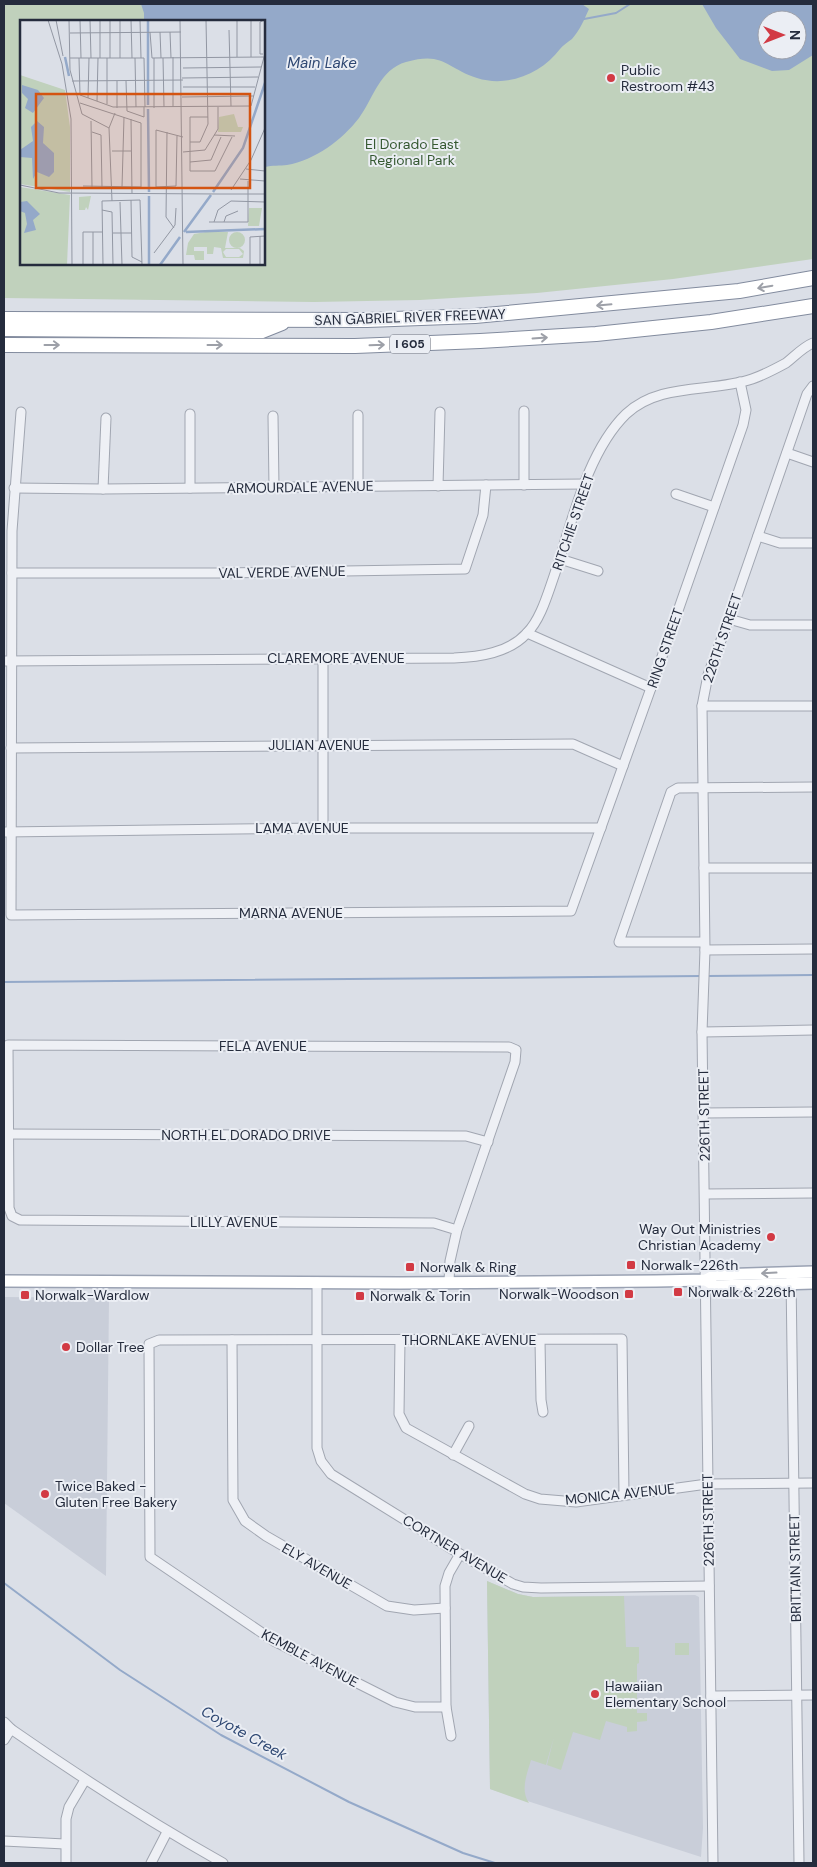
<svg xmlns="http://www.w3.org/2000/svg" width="817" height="1867" viewBox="0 0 817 1867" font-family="'DM Sans',sans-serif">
<rect width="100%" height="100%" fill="#dbdfe7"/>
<g fill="#c9ced9">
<path d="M4 1297 109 1298 106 1576 4 1503Z"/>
<path d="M487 1581 518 1594 533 1597 695 1595 699 1597 703 1828 701 1857 490 1789Z"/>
</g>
<g fill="#c0d1bc" fill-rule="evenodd">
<path d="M4 4H813V259L673 279 537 293 420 300 314 302 4 298ZM767 20H797V50H767ZM21 21H264V264H21Z"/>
<path d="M487 1581 518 1594 533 1597 624 1596 626 1647H639V1663L637 1664V1713H647V1721L637 1722V1731L627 1732V1727L606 1721 600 1740 573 1732 561 1770 547 1765 554 1737 546 1765 531 1760C527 1774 520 1790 529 1803L490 1789Z"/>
<rect x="675" y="1643" width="14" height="12"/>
</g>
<g fill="#94a9c9" fill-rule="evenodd">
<path d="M141 4H582L589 9C584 20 580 30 572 39 568 42 563 45 560 49 542 73 508 88 477 78 446 68 444 51 406 62 380 69 373 99 359 118 342 140 315 160 287 165 280 166 272 165 265 167L264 21H144V13Z"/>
<path d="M702 4H813V55L789 70 772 71 740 59 716 28ZM767 20H797V50H767Z"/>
</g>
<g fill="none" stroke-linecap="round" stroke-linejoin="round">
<g stroke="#94a9c9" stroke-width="2">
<path d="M584 19 616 13 630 4"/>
<path d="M708 976 813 975"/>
<path d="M4 982 701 976"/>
<path d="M4 1583 120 1670 221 1735 349 1802 463 1853 495 1863"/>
</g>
<g stroke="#a1a6b1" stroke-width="11">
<g id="minor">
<path d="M524 411V485"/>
<path d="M21 412 12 531 11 915 571 911 651 688 743 425 746 410 740 382"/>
<path d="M190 414V488"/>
<path d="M358 415V487"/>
<path d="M273 416 274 488"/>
<path d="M787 453 813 462"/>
<path d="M438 486 440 412"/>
<path d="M14 488 103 489 585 484"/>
<path d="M103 489 106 418"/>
<path d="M676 494 714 507"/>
<path d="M758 536 780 543H813"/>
<path d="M560 559 598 571"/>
<path d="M12 573H220L465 569 483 515 486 485"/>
<path d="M729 619 750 625H813"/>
<path d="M527 633 651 688"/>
<path d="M323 658V828"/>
<path d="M4 661 454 658C479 657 509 653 527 633 540 620 547 596 553 579 571 527 586 453 626 414 660 382 711 393 752 379 764 375 775 369 786 363 795 356 803 347 813 343"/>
<path d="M702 706H813"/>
<path d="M11 748 573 744 623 766"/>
<path d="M4 832 323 828H601"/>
<path d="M704 868H813"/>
<path d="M704 942H619L671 792 678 788 813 787"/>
<path d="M705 950 813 949"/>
<path d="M702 1032 813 1030"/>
<path d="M703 1113 813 1112"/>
<path d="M4 1134 466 1136 488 1142"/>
<path d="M705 1194 813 1193"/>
<path d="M791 1277 799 1863"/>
<path d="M317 1282V1448L321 1461 331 1474 460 1554 513 1584 523 1587 541 1588 709 1586"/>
<path d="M449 1282 450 1261 457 1230 515 1062 516 1050 509 1047 8 1045 9 1208 12 1216 20 1220 434 1223 457 1230"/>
<path d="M232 1340 233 1500 245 1521 266 1536 387 1606 414 1610 445 1608"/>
<path d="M400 1340 399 1414 406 1428 525 1494 540 1499 576 1502 707 1484 813 1483"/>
<path d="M540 1340 541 1400 543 1412"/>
<path d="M453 1455 469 1426"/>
<path d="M711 1696 813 1695"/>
<path d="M446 1707H415L395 1702 274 1641 150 1557 149 1344 159 1340 622 1339 624 1495"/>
<path d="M4 1722 11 1729C80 1777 150 1822 223 1863"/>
<path d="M451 1736 446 1707 445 1586 449 1573 460 1554"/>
<path d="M4 1740 11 1729"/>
<path d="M4 1841 65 1844"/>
<path d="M66 1863V1819L69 1807 85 1780"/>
<path d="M151 1863 167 1832"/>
<path d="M713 1863 702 1032 705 950 702 706 708 675 729 619 807 394 813 386"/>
</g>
</g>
<g stroke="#9aa2b3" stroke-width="14">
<g id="major">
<path d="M706 1280 715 1286 813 1283"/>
<path d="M4 1281 400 1283 656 1281 706 1280 715 1275 813 1272"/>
</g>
</g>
<g stroke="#828b9e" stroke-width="16">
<g id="highway">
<path d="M4 319 367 320 475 316 739 291 813 278"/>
<path d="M4 329 262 331 282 323"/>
<path d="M4 345 355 346 480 341 596 334 711 322 813 306"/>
</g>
</g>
<use href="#minor" stroke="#eef0f5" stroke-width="9"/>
<use href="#major" stroke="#fff" stroke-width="11"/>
<use href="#highway" stroke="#fff" stroke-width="14"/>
</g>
<defs><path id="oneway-shaft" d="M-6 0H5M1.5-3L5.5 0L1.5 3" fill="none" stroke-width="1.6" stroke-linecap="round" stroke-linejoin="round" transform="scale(1.25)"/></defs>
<g stroke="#9da0a8">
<use href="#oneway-shaft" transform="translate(765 287) rotate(170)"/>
<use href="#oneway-shaft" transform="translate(604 305) rotate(175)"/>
<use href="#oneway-shaft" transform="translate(540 338) rotate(-4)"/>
<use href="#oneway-shaft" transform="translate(52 345)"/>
<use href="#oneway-shaft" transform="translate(215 345)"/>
<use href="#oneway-shaft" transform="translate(377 345) rotate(-2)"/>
<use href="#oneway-shaft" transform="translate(769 1273) rotate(177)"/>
</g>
<g fill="#d23a44" stroke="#ebeef4" stroke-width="2">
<circle cx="611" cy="78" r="5"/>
<circle cx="771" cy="1237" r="5"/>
<rect x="626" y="1260" width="10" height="10" rx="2.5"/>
<rect x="405" y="1262" width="10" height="10" rx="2.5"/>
<rect x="673" y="1287" width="10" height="10" rx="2.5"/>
<rect x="624" y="1289" width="10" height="10" rx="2.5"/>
<rect x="20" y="1290" width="10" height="10" rx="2.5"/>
<rect x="355" y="1291" width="10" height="10" rx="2.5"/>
<circle cx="66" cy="1347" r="5"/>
<circle cx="45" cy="1494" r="5"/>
<circle cx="595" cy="1694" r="5"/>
</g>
<g text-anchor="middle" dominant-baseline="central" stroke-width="4" stroke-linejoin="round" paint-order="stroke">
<rect fill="#ebeef4" stroke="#606674" stroke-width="1" x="390" y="334.5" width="40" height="19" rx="4"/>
<g font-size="12" font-weight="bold" fill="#252c3d">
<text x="410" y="344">I 605</text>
</g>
<g font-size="14" fill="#252c3d" stroke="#ebeef4" text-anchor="start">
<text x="621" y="70">Public<tspan x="621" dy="16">Restroom #43</tspan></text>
<text x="761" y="1229" text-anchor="end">Way Out Ministries<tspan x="761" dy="16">Christian Academy</tspan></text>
<text x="641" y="1265">Norwalk-226th</text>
<text x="420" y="1267">Norwalk &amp; Ring</text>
<text x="688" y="1292">Norwalk &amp; 226th</text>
<text x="619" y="1294" text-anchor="end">Norwalk-Woodson</text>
<text x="35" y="1295">Norwalk-Wardlow</text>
<text x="370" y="1296">Norwalk &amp; Torin</text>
<text x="76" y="1347">Dollar Tree</text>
<text x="55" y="1486">Twice Baked -<tspan x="55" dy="16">Gluten Free Bakery</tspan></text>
<text x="605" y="1686">Hawaiian<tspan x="605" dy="16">Elementary School</tspan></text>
</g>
<g font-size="14" fill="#365932" stroke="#ebeef4">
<text x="412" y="144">El Dorado East<tspan x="412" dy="16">Regional Park</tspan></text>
</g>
<g font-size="14" fill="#252c3d" stroke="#ebeef4">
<text transform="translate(410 317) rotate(-2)">SAN GABRIEL RIVER FREEWAY</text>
<text transform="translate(300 487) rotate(-1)">ARMOURDALE AVENUE</text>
<text transform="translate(573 522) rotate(-71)">RITCHIE STREET</text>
<text transform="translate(282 572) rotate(-1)">VAL VERDE AVENUE</text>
<text transform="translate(722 638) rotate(-71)">226TH STREET</text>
<text transform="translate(665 648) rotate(-71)">RING STREET</text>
<text x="336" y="658">CLAREMORE AVENUE</text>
<text x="319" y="745">JULIAN AVENUE</text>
<text x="302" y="828">LAMA AVENUE</text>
<text x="291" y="913">MARNA AVENUE</text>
<text x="263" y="1046">FELA AVENUE</text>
<text transform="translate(704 1115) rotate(-91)">226TH STREET</text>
<text x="246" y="1135">NORTH EL DORADO DRIVE</text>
<text x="234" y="1222">LILLY AVENUE</text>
<text x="469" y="1340">THORNLAKE AVENUE</text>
<text transform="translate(620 1494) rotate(-6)">MONICA AVENUE</text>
<text transform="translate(708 1520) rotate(-91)">226TH STREET</text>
<text transform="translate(455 1549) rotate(31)">CORTNER AVENUE</text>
<text transform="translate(317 1566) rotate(30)">ELY AVENUE</text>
<text transform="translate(795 1568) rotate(-91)">BRITTAIN STREET</text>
<text transform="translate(310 1658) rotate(28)">KEMBLE AVENUE</text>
</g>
<g font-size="15" font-style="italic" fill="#2e4772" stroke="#ebeef4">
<text x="322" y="63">Main Lake</text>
<text transform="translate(244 1733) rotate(29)">Coyote Creek</text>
</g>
</g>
<g transform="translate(20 20)">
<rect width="245" height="245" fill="#dbdfe7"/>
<path d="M0 55 45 70 50 107V172L0 164ZM214 94 218 107H223L221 112H198L199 97ZM0 167 50 175 47 245H0ZM71 176 68 190 66 187 65 190H59V177ZM229 188H242L239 206H228ZM186 212H208L205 228H220L224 231 223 238H203L201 228 194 227 193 234H187V227H174V231H184V240H175L174 235H166L168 223 174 214ZM206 229H219L223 234 219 237H206L203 232ZM209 220a8 8 0 1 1 16 0a8 8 0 1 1-16 0Z" fill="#c0d1bc" fill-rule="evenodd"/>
<path d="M2 65 18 70 24 78 13 93 5 88 8 79 2 73ZM17 101 24 107 23 123 34 133V152L29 157 17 152 13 159 12 138 0 137V130L13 121 11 107ZM7 181 20 194 13 200 16 210 4 213 7 204 5 193 0 191V182Z" fill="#94a9c9"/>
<path fill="none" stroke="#94a9c9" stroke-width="2.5" d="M128 0V85M45 37 49 56M128 89 129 172M193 172 223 128 245 63M129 176V245M164 212 191 175M166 212 245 209M140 245 160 217"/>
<path fill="none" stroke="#9297a3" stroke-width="1" d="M28 0 42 44 51 99 52 245M36 0 43 36M49 0 50 50 62 94 89 108M60 0 61 38M70 0 71 38M80 0V38M90 0V38M100 0V38M111 0 112 38M120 0 121 38M160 0 163 245M217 0V37M231 0V37M209 10 211 86M140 12 141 38M150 12 151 38M50 13 161 12M243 34H240V2L244 0M153 37V87M50 38H124L125 87M59 38 60 75 93 87 231 86 244 37 132 38 130 12M115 38 116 87M134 38V88M143 38 144 87M163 48 241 47M162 58 238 57M52 61 163 60M97 61V88M106 61 107 91 124 97V87M163 67H235M162 77 234 76M68 78 69 38M77 81 78 38M60 83 121 103V167L63 166M87 84V38M188 97H170V151H195L212 117M111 99 112 174M71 101 72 167M72 112 81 115 82 167M147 112 146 197 154 208M194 115 215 116M157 116 156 166 136 167V110L163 117M170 122H180L188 104 186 0M92 131H111M163 132 185 130 198 109V87M170 142 191 140 201 117M226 149 245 151M220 159 245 161M0 165 39 173 199 174M102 167 104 97M211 170 231 140 245 108M199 174H245M111 180 112 237 122 242M92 181 89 108 95 93M100 182 102 245M82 190 92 192 93 245M189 202H228V161M194 202 198 190 211 181 245 182M204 202 206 196 218 191M73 212V245M93 213H112M240 216V245M134 233 155 205 156 188M63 245V212H83M83 245 82 181 120 180 122 245M230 245V217L245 216"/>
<path fill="#d45411" fill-opacity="0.15" stroke="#d45411" stroke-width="2.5" d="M16 74H230V168H16Z"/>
<rect width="245" height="245" fill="none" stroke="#252c3d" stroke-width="2.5"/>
</g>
<rect width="817" height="1867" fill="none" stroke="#252c3d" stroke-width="10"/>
<g transform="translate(782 35) rotate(90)"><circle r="24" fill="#ebeef4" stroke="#9ca0ab"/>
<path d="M0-4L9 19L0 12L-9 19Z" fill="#d23a44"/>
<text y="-8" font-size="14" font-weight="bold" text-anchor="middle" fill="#252c3d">N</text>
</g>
</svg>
